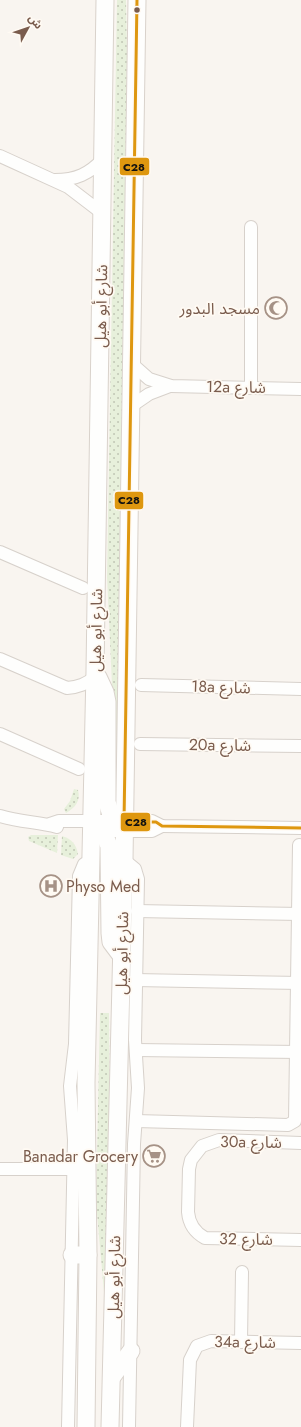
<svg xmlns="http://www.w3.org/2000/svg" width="301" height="1427" viewBox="0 0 301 1427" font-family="Jost,'Noto Sans Arabic',sans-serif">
<defs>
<pattern id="grass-dots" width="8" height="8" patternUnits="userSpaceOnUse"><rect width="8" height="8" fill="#e7f0db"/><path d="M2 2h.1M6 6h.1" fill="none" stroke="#c0c6b4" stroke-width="1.8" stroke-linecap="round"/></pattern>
</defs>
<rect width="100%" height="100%" fill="#f9f5f0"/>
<g fill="url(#grass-dots)">
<path d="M117 0H126L127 55 116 784 112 783V685L107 577Z"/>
<path d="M74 789 78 790C81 801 75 808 66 813L64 809 70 801Z"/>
<path d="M31 835H58L57 853 29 841 28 837Z"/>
<path d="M62 836C72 839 76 844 78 854L73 859 61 855Z"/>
<path d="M100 1013H109L110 1174 107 1297 104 1292 96 1202Z"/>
</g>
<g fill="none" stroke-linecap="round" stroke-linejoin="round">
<g stroke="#d7d1cb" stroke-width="14">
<g id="street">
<path d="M0 156 68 187 102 213"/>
<path d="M55 180C76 180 89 174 103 159"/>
<path d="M131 363 149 379 171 386 301 389"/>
<path d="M251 388V227"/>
<path d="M130 407 149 394 170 386"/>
<path d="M0 552 83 588"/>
<path d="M0 659 67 688C79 687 86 684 95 677"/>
<path d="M141 685 301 689"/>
<path d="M0 734 79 769"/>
<path d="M140 744 301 746"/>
<path d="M0 816C19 822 39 822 57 827"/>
<path d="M50 824 59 821H152L162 826 301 828"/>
<path d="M95 831H152L162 826"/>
<path d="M124 860 135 869 138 879 135 1040 138 1088 134 1144 129 1427"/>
<path d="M137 911 301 914"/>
<path d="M135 980 301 983"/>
<path d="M136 1050 301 1052"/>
<path d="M136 1121 288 1125 295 1121 299 845"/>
<path d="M301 1143 219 1140 202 1146 191 1160 189 1169 188 1212C189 1224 194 1232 205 1238L301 1240"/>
<path d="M0 1169H73"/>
<path d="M241 1342 242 1272"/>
<path d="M68 1427 74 1140 70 1086 75 1044 79 876 84 864 92 860"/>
<path d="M187 1427 190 1360 197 1346 211 1341 301 1343"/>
</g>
</g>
<g stroke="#d9d2cb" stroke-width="19">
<g id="secondary">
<path d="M98 677 105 692 107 702V802L111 815 124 831"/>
<path d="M92 822 105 836 109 846 110 933 111 942 120 954"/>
<path d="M72 1255H88"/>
<path d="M112 1377 131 1351"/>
<path d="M86 1427 88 1255 86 1083 95 671 105 0"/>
<path d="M110 1427 124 860 137 0"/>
</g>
</g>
<use href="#street" stroke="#fefefd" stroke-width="12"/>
<use href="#secondary" stroke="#fefefd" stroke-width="17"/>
<g stroke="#fffaf3" stroke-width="6">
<path id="bus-1" d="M137 0 124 822H156L162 826 301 828"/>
</g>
<use href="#bus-1" stroke="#de970f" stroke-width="3"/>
</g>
<defs>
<g id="mosque-ring" transform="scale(1.15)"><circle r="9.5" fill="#fffaf3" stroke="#a69286" stroke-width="1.5"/><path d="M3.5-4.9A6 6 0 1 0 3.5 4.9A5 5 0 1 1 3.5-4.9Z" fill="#a69286"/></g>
<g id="hospital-ring" transform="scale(1.15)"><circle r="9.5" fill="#fffaf3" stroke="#a69286" stroke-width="1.5"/><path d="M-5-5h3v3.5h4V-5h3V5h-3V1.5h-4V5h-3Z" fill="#a69286"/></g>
<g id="supermarket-ring" transform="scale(1.15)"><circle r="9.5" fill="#fffaf3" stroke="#a69286" stroke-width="1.5"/><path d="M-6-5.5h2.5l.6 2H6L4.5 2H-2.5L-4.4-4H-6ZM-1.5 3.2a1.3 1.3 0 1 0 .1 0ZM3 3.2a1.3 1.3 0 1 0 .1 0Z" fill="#a69286"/></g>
</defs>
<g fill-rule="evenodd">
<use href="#mosque-ring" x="276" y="308"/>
<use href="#hospital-ring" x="51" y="886"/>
<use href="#supermarket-ring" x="154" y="1156"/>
</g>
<circle fill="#7a5c4d" stroke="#fffaf3" stroke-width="1.5" cx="137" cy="10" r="3.5"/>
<g text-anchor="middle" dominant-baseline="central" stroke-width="3.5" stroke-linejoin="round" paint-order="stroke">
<g font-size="16" fill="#7a5c4d" stroke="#fffaf3">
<text transform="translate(101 306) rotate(-89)">شارع أبو هيل</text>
<text transform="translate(236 387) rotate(1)">12a شارع</text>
<text transform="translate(96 630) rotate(-89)">شارع أبو هيل</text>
<text transform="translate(221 687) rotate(2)">18a شارع</text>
<text transform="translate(220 745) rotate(1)">20a شارع</text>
<text transform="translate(122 953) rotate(-89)">شارع أبو هيل</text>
<text transform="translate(251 1142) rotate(1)">30a شارع</text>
<text transform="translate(246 1239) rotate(1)">شارع 32</text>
<text transform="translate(114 1277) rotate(-89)">شارع أبو هيل</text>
<text transform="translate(245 1342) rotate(1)">34a شارع</text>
</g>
<g font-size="16" fill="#7a5c4d" stroke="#fffaf3" text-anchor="end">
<text x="260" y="308">مسجد البدور</text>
<text x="66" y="886" text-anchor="start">Physo Med</text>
<text x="138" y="1156">Banadar Grocery</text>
</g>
</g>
<g stroke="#fffaf3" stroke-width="1.5">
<rect x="119" y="157" width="31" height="19" rx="4" fill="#de970f"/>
<rect x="114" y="491" width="30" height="19" rx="4" fill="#de970f"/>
<rect x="120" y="812" width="31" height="20" rx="4" fill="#de970f"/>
</g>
<g font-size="11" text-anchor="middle" font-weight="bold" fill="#111">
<text x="134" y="171">C28</text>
<text x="129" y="504">C28</text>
<text x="136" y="826">C28</text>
</g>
<g transform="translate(28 28) rotate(50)" stroke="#fffaf3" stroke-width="3" paint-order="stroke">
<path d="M0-3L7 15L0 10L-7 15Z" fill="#7a5c4d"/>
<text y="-6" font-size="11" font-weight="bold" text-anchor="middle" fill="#7a5c4d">ش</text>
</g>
</svg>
